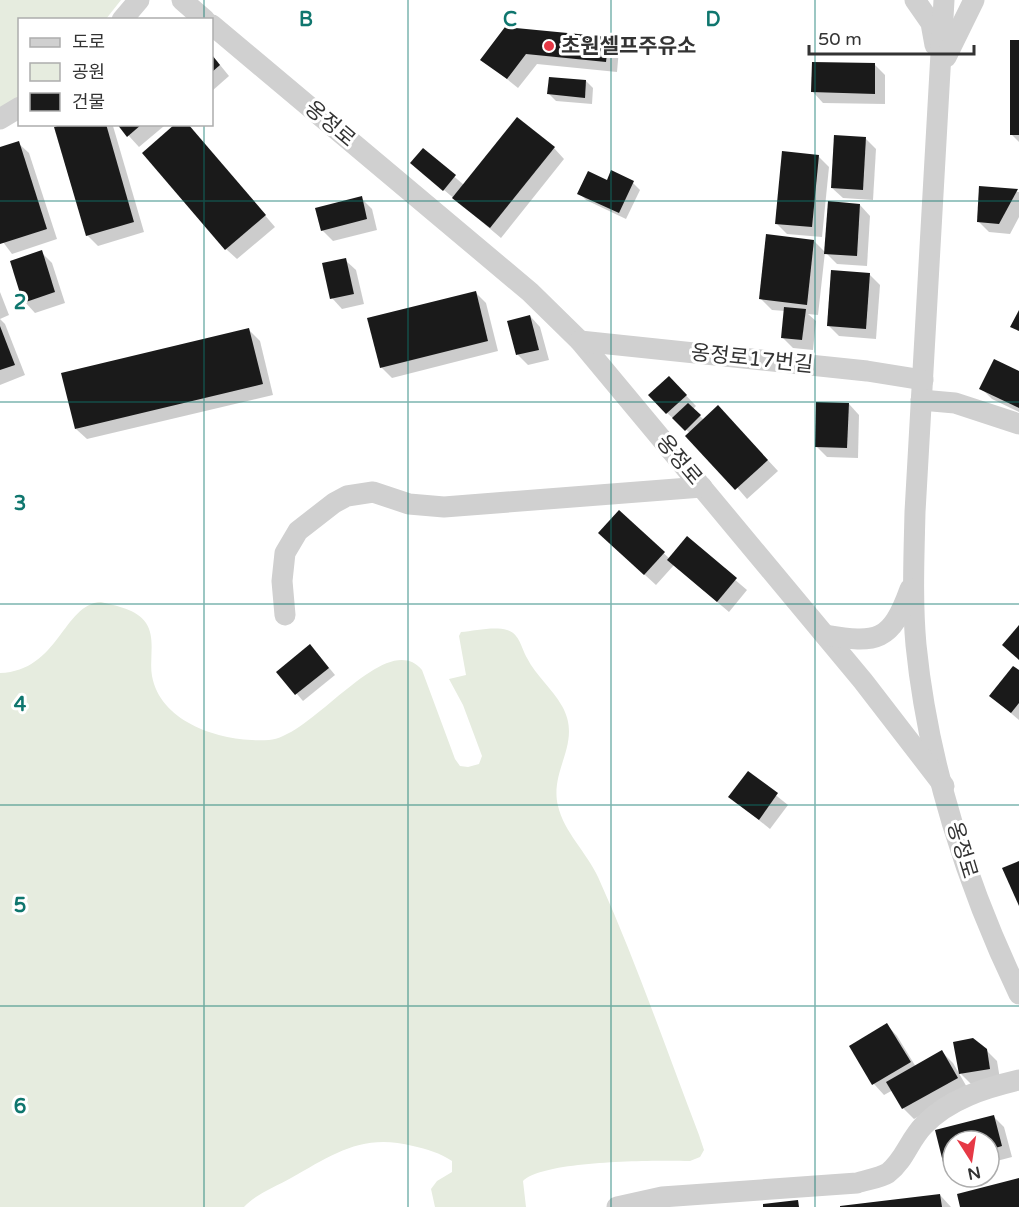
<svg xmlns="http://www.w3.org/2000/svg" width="1019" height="1207" viewBox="0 0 1019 1207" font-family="'Varela Round','Noto Sans KR',sans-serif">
<rect width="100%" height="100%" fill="#fff"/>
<g fill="#e6ecdf">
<path d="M0 0H121L106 19 20 20 19 97 0 110Z"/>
<path d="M101 602C116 606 137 609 146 623 156 638 149 659 152 676 161 725 226 743 269 740 313 737 386 627 422 670L455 759 460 766 468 767 479 764 482 756 463 705 449 679 466 675 459 636 461 632C474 631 494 626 507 630 520 634 521 648 527 658 536 676 552 688 562 706 583 743 549 769 558 806 564 832 587 853 598 877 636 961 666 1049 699 1135L704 1150 700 1157 690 1161C658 1160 543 1160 523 1181L526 1207H435L431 1189 437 1181 452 1172V1161C440 1153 427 1149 413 1146 362 1133 334 1154 291 1178 275 1187 256 1194 244 1207H0V673C59 671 63 604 101 602Z"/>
</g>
<g fill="#0003">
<path d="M608 39 619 49 617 72 537 64 518 88 482 59Z"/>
<path d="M1019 42V142L1012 135Z"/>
<path d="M212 55 229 76 212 91Z"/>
<path d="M875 65 885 75V104L823 103 813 92Z"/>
<path d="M586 81 593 88 592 104 556 101 549 94Z"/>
<path d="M69 124 113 126 144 232 98 246 87 235Z"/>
<path d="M118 124H163L164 126 139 147Z"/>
<path d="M193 131 275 227 237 259 226 249Z"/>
<path d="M865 138 876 149 873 200 843 198 832 188Z"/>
<path d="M18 143 29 153 57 239 12 254 0 238V148Z"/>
<path d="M554 148 564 159 501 238 412 163 423 150 464 185Z"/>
<path d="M818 156 829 167 822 237 787 234 776 223Z"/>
<path d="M608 182 633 183 640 190 626 219 586 200 579 193Z"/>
<path d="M980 188 1019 192V217L1010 234 989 232 978 221Z"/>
<path d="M361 198 372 209 377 230 333 241 322 230Z"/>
<path d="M860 205 870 216 867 266 837 264 826 253Z"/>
<path d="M814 241 825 252 818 315 808 314 816 321 813 350 793 348 782 337 785 311 772 310 761 299Z"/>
<path d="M41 252 52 263 65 303 35 313 25 302Z"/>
<path d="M345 260 356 270 364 304 342 309 332 298Z"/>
<path d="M869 274 880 285 876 339 839 336 828 325Z"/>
<path d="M0 292 9 315 0 319Z"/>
<path d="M475 292 486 303 498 351 392 378 381 367Z"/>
<path d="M530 316 540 327 549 360 528 365 518 355Z"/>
<path d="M0 319 5 324 25 375 0 385Z"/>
<path d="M249 330 260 341 273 395 87 439 76 429Z"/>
<path d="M1019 373V412L992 399 981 388Z"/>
<path d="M680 389 696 406 693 409 704 420 729 418 778 471 747 499 690 433 667 413Z"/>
<path d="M849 404 859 415 858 458 827 457 816 446Z"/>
<path d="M619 512 670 559 687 539 747 590 729 612 674 565 656 585 611 544Z"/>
<path d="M317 653 335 675 303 701 278 672Z"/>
<path d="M1019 672V720L991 696Z"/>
<path d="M748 773 788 805 770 829 730 797Z"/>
<path d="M887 1025 897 1036 916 1067 942 1052 953 1063 968 1089 914 1119 903 1108 893 1090 884 1095 874 1084 851 1047Z"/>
<path d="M986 1050 997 1061 1000 1079 971 1084 961 1074Z"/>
<path d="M994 1117 1004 1127 1012 1157 989 1163V1141H953V1169L945 1161 937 1131Z"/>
<path d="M940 1195 951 1207H841Z"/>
</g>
<g fill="#1a1a1a">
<path d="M505 27 609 37 606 62 526 54 507 79 480 60Z"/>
<rect x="1010" y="40" width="9" height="95"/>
<path d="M212 55 220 65 212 72Z"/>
<path d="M812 62 875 63V94L811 92Z"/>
<path d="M549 77 586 80 585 98 547 94Z"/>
<path d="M517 117 555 147 490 228 452 198Z"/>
<path d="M64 124H106L134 222 86 236 54 127Z"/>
<path d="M117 124H142L127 137Z"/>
<path d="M175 124H188L266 215 225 250 142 153Z"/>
<path d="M834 135 866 137 863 190 831 188Z"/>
<path d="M19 141 47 229 0 244V147Z"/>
<path d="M423 148 456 175 443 191 410 163Z"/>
<path d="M782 151 819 155 812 227 775 224Z"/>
<path d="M611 170 634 181 619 213 577 194 588 171 607 180Z"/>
<path d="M979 186 1018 189 999 224 977 222Z"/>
<path d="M362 196 367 219 321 231 315 208Z"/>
<path d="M828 201 860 204 857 256 824 254Z"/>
<path d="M766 234 814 240 807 305 759 299Z"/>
<path d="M42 250 55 292 23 303 10 261Z"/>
<path d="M346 258 354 294 330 299 322 263Z"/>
<path d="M831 270 870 273 866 329 827 326Z"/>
<path d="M476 291 488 341 380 368 367 318Z"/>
<path d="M784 307 806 309 802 340 781 338Z"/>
<path d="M1019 310V331L1010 327Z"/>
<path d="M530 315 539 350 516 355 507 321Z"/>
<path d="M0 326 15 365 0 370Z"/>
<path d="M249 328 263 384 75 429 61 373Z"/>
<path d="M994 359 1019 371V408L979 389Z"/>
<path d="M669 376 687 395 666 414 648 395Z"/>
<path d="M816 402 849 403 847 448 815 447Z"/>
<path d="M688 403 701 415 685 431 672 418Z"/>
<path d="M718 405 768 460 735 490 685 436Z"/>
<path d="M619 510 665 552 644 575 598 533Z"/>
<path d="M687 536 737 578 717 602 667 560Z"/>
<path d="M1019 625V660L1002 645Z"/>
<path d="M310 644 329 668 295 695 276 672Z"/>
<path d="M1013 666 1019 670V703L1011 713 989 696Z"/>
<path d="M748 771 778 793 759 820 728 797Z"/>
<path d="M1019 861V906L1002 868Z"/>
<path d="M887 1023 911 1062 872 1085 849 1046Z"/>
<path d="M973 1038 987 1049 990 1069 959 1074 953 1042Z"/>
<path d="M942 1050 958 1078 902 1109 886 1082Z"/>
<path d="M994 1115 1002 1146 989 1150V1141H953V1159L943 1162 935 1130Z"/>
<path d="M1019 1178V1207H960L957 1194Z"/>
<path d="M940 1194 942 1207H840V1206Z"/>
<path d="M798 1200 799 1207H763V1204Z"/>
</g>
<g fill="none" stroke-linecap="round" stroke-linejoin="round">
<g stroke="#d0d0d0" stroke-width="21">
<path d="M182 0 205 20"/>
<path d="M915 0 931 23 935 45"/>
<path d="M944 0 915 512C914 556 912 601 916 645 928 765 967 886 1019 994"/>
<path d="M122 20 139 0"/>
<path d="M212 25 530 292 580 341 863 681 944 786"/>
<path d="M946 57 974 0"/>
<path d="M0 119 20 107"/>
<path d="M580 341 867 371 923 380"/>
<path d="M921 400 955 403 1019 424"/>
<path d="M285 615 282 581 285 553 298 531 334 503 347 496 373 492 409 504 444 507 702 487"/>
<path d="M825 635C877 644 891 642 910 589"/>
<path d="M617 1207 662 1197 857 1183C866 1180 880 1178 888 1173 905 1160 909 1140 924 1125 949 1099 985 1088 1019 1080"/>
</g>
</g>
<path fill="none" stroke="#0f766e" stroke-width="1.5" stroke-opacity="0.55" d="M204 0V20M408 0V1207M611 0V1207M815 0V1207M204 124V1207M0 201H1019M0 402H1019M0 604H1019M0 805H1019M0 1006H1019"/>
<circle fill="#e63946" stroke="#fff" stroke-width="2" cx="549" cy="46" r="6"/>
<g text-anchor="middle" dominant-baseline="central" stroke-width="6" stroke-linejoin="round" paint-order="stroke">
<g font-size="21" font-weight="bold" fill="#333" stroke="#fff" text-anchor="start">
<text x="561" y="46">초원셀프주유소</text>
</g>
<g font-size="21" fill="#333" stroke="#fff">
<text transform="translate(330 124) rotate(40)">옹정로</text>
<text transform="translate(752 359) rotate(6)">옹정로17번길</text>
<text transform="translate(679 460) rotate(50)">옹정로</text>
<text transform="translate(962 850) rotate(73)">옹정로</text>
</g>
</g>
<g font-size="20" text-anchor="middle" font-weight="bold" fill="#0f766e" stroke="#fff" stroke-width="6" stroke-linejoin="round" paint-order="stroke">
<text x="306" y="26">B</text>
<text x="510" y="26">C</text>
<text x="713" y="26">D</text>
<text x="20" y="309">2</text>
<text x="20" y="510">3</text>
<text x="20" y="711">4</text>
<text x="20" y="912">5</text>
<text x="20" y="1113">6</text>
</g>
<rect x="18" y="18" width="195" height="108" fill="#ffffff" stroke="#adadad" stroke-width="1.5"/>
<rect x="30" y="38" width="30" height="9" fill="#d0d0d0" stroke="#adadad" stroke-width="1.5"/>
<text x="72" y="48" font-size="18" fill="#333333">도로</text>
<rect x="30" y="63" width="30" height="18" fill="#e6ecdf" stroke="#adadad" stroke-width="1.5"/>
<text x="72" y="78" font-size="18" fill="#333333">공원</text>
<rect x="30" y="93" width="30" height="18" fill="#1a1a1a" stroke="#adadad" stroke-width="1.5"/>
<text x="72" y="108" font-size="18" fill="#333333">건물</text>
<g transform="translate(971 1159) rotate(168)"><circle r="28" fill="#ffffff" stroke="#adadad" stroke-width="1.5"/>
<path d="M0-4.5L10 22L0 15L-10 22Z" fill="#e63946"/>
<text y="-9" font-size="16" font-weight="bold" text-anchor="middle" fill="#333333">N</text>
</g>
<path d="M809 45v9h165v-9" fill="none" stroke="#333333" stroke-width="3"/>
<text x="818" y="45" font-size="18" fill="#333333" stroke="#ffffff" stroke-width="4.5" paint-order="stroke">50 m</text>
</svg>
